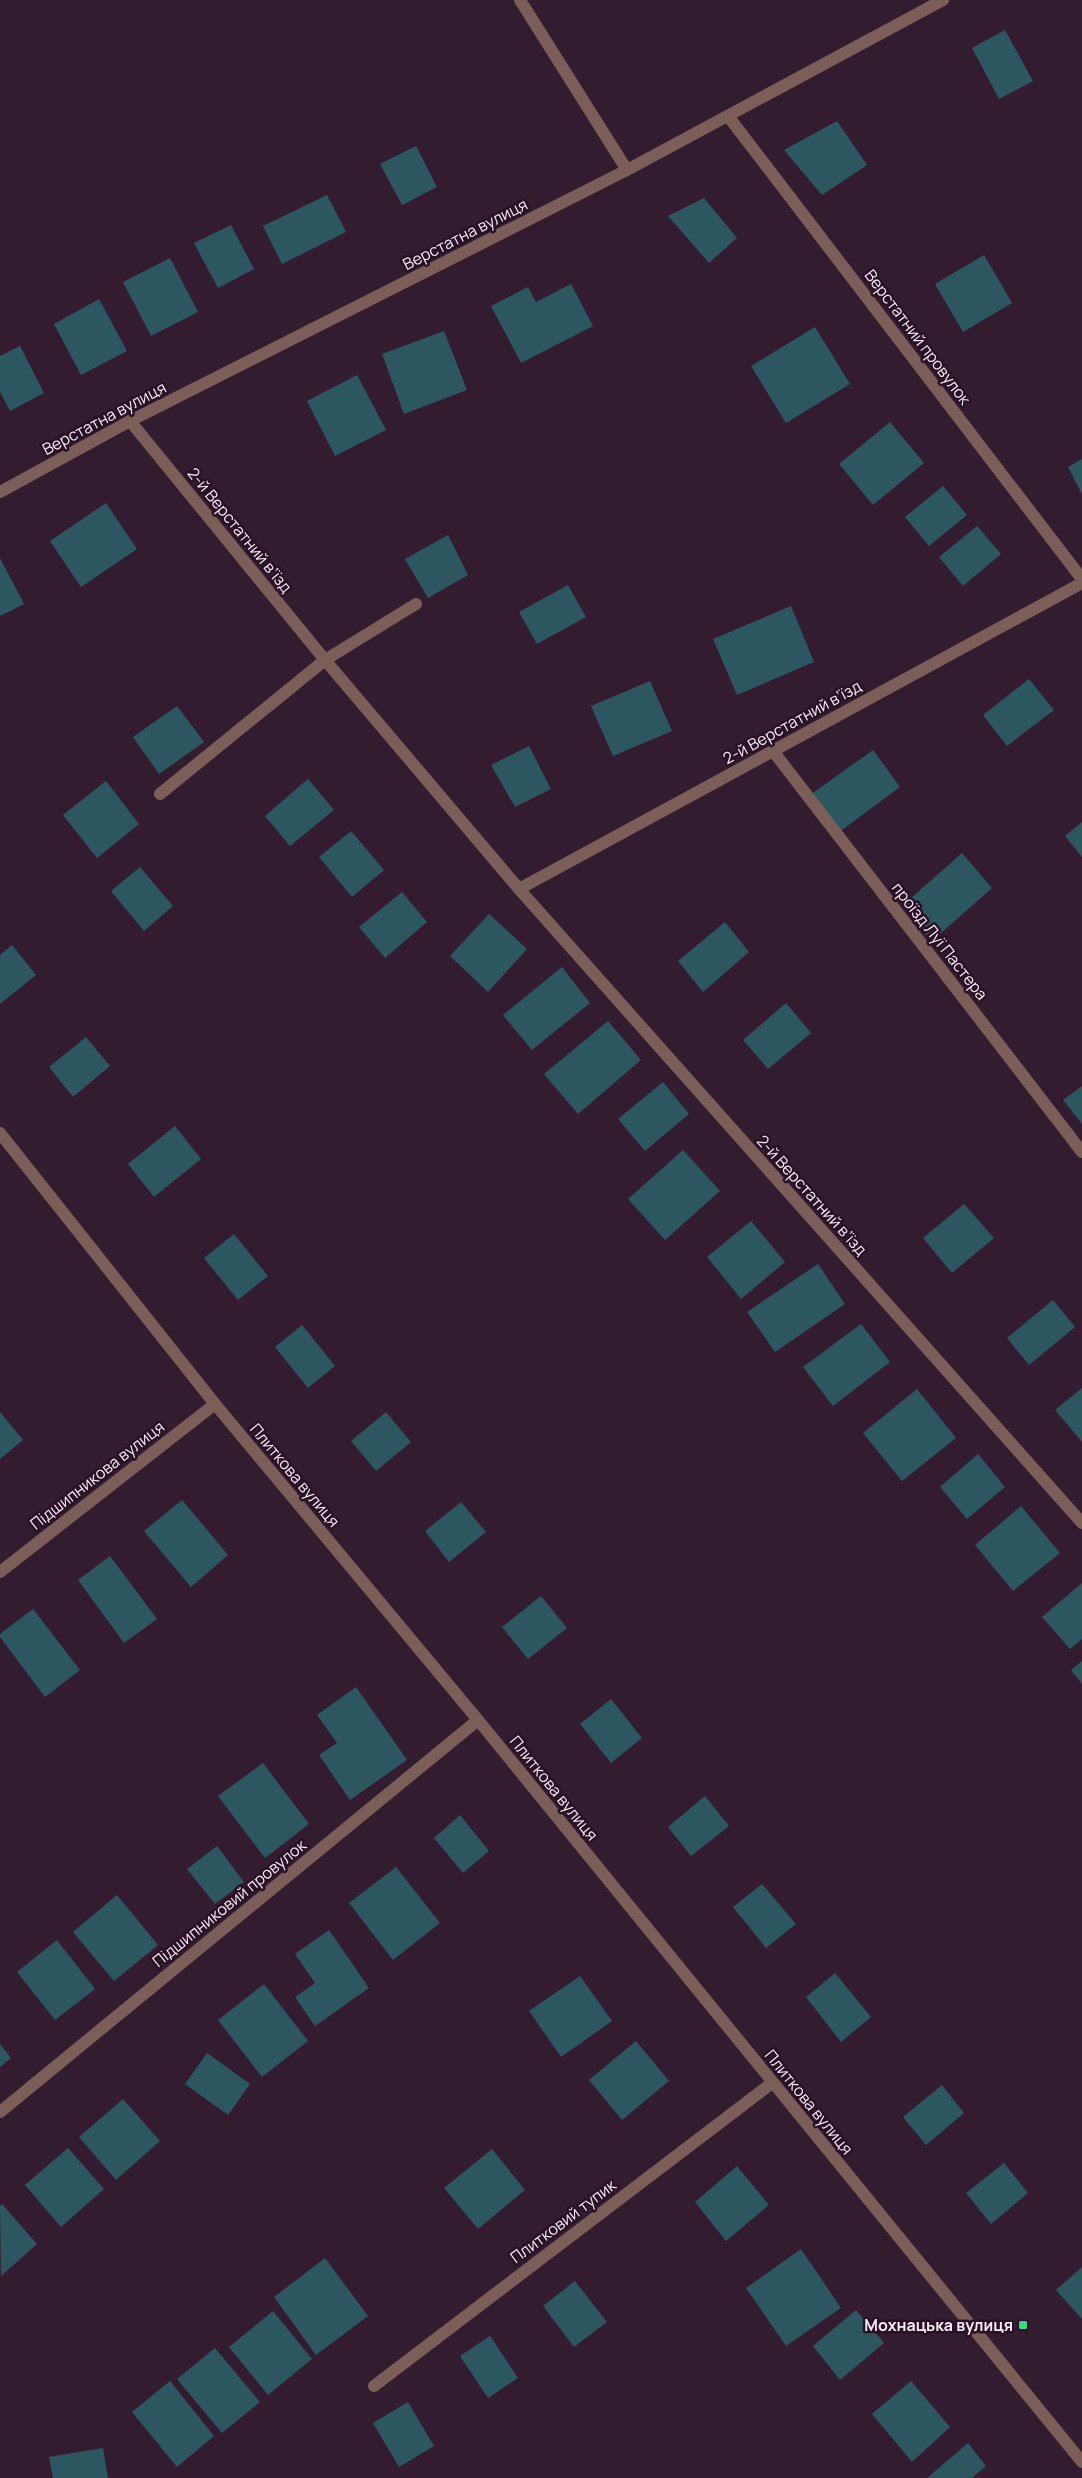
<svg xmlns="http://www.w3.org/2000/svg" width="1082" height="2478" viewBox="0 0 1082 2478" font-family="Manrope,sans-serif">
<rect width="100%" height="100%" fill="#341c30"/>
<g fill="#2c5761">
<path d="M1005 30 1033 81 999 99 972 48Z"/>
<path d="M837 121 867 165 822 195 784 150Z"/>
<path d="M416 146 437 187 402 205 380 164Z"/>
<path d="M327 195 346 232 282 264 263 226Z"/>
<path d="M704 198 737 238 709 263 668 216Z"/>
<path d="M231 225 254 269 218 288 194 243Z"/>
<path d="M984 255 1012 303 963 332 935 284Z"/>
<path d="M170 258 198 312 151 336 123 282Z"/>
<path d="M571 284 593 326 521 363 491 306 528 287 536 302Z"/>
<path d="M99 299 127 351 81 375 54 324Z"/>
<path d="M815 327 850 384 786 423 751 366Z"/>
<path d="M444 331 467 390 404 414 382 354Z"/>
<path d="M20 346 44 393 10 411 0 392V356Z"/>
<path d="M357 375 386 430 335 456 307 401Z"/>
<path d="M890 422 924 463 873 505 839 464Z"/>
<path d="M1082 459V494L1068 467Z"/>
<path d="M943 486 967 515 929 546 905 517Z"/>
<path d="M106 503 137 549 81 587 50 541Z"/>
<path d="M977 526 1001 554 963 586 939 557Z"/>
<path d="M448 535 468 575 428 598 405 559Z"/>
<path d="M0 558 24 604 0 616Z"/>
<path d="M568 585 586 617 537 644 519 612Z"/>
<path d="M791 606 814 662 737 695 713 639Z"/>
<path d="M1029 679 1054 710 1007 746 983 715Z"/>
<path d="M650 681 672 731 613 756 591 706Z"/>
<path d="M177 706 204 742 159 774 133 737Z"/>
<path d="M529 746 551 789 515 807 491 765Z"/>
<path d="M873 750 900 787 838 833 810 795Z"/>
<path d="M308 779 334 810 290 846 265 816Z"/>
<path d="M106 781 139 824 97 858 63 815Z"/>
<path d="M1082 822V857L1065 836Z"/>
<path d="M351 831 384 870 352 897 319 857Z"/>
<path d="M962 853 992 888 932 941 902 906Z"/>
<path d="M140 867 173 906 144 931 111 891Z"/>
<path d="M402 892 427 922 385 958 359 927Z"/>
<path d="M489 914 527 949 488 992 450 956Z"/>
<path d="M725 922 749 952 703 992 678 961Z"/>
<path d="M12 945 36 975 0 1004V955Z"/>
<path d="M562 967 590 1003 532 1050 503 1015Z"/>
<path d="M786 1003 811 1033 768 1069 743 1040Z"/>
<path d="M608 1021 641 1060 578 1114 544 1074Z"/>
<path d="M86 1037 110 1066 73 1097 49 1067Z"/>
<path d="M663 1082 689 1114 645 1151 618 1119Z"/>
<path d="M1082 1086V1124L1063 1100Z"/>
<path d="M175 1126 201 1159 154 1197 128 1164Z"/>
<path d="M683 1150 720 1191 665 1240 628 1199Z"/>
<path d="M964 1204 994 1238 952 1273 923 1238Z"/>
<path d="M751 1221 785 1262 741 1299 707 1257Z"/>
<path d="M234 1234 268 1276 238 1300 204 1258Z"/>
<path d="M818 1264 845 1304 775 1352 747 1312Z"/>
<path d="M1053 1300 1075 1327 1029 1365 1007 1338Z"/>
<path d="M861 1324 890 1362 833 1406 803 1367Z"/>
<path d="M302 1325 335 1366 308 1388 275 1347Z"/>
<path d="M1082 1388V1442L1055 1410Z"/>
<path d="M917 1389 956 1438 902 1481 863 1433Z"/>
<path d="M0 1412 23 1440 0 1459Z"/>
<path d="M386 1412 411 1442 376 1471 351 1441Z"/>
<path d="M978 1454 1005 1487 967 1519 940 1487Z"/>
<path d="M182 1500 228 1555 191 1587 144 1531Z"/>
<path d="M461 1502 486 1532 449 1562 425 1531Z"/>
<path d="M1021 1506 1060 1553 1013 1591 975 1545Z"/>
<path d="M110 1556 157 1619 124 1643 78 1580Z"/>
<path d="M1082 1583V1639L1070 1649 1042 1617Z"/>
<path d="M541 1596 567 1628 528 1659 502 1627Z"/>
<path d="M33 1609 80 1670 45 1697 0 1637V1634Z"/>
<path d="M1082 1661V1684L1071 1670Z"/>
<path d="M356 1687 407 1760 350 1800 319 1755 337 1743 317 1715Z"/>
<path d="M611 1699 642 1738 611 1763 580 1724Z"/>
<path d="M263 1763 309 1824 265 1858 218 1796Z"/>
<path d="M705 1796 729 1826 691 1856 668 1827Z"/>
<path d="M460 1815 489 1851 463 1873 434 1838Z"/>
<path d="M217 1846 244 1882 215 1904 187 1869Z"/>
<path d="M396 1867 440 1923 393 1960 349 1903Z"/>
<path d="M762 1884 796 1924 766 1948 733 1907Z"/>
<path d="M117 1895 158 1945 114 1981 73 1932Z"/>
<path d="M329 1930 369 1988 315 2026 295 1997 315 1983 295 1954Z"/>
<path d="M57 1940 95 1989 55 2020 17 1972Z"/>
<path d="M835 1973 871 2017 841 2042 806 1997Z"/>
<path d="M580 1976 612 2021 561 2057 529 2011Z"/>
<path d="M264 1984 308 2041 262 2077 218 2020Z"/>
<path d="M636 2041 669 2081 622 2120 589 2080Z"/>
<path d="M0 2044 11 2058 0 2067Z"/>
<path d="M207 2053 250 2084 228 2115 185 2084Z"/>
<path d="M942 2085 964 2113 926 2145 903 2117Z"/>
<path d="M123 2099 160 2141 116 2180 79 2137Z"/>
<path d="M68 2148 104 2189 61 2227 25 2185Z"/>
<path d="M492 2149 525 2190 478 2229 444 2188Z"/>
<path d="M1004 2163 1028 2193 991 2224 966 2193Z"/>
<path d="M737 2166 769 2205 726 2241 695 2202Z"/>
<path d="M2 2204 37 2244 1 2276 0 2206Z"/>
<path d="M801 2249 841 2308 786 2346 746 2288Z"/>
<path d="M325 2258 368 2316 316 2355 274 2297Z"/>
<path d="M1082 2267V2319L1056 2290Z"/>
<path d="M575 2281 607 2322 574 2347 543 2306Z"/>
<path d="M856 2310 884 2343 840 2380 813 2346Z"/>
<path d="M273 2311 312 2359 268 2395 229 2347Z"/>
<path d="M490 2336 518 2378 488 2398 460 2356Z"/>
<path d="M215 2348 260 2402 222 2433 177 2379Z"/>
<path d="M170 2381 214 2436 177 2467 132 2412Z"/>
<path d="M911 2381 950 2427 912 2462 872 2414Z"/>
<path d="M408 2402 434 2446 399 2467 373 2423Z"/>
<path d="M968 2443 986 2466 972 2478H927Z"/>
<path d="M103 2448 108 2478H53L49 2457Z"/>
</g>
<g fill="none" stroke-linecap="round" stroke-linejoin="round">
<g stroke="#7a5e57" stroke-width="12">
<path d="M520 0 627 170"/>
<path d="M728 116 1082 579"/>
<path d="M130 421 325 660 519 889"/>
<path d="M0 492 130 421 627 170 943 0"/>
<path d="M1082 583 519 889 1082 1523"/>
<path d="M773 751 1082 1152"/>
<path d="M160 794 325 660 416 604"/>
<path d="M0 1133 215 1404 478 1720 1082 2462"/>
<path d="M0 1572 215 1404"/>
<path d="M0 2112 478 1720"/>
<path d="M374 2386 772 2083"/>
</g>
</g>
<rect fill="#37d880" stroke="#2a1226" stroke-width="2" x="1018" y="2320" width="10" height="10" rx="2.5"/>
<g text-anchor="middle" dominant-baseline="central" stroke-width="5" stroke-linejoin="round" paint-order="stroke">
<g font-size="16" fill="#f9e8f5" stroke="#2a1226">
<text transform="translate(465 234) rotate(-27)">Верстатна вулиця</text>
<text transform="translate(918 337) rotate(53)">Верстатний провулок</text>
<text transform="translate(104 418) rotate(-28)">Верстатна вулиця</text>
<text transform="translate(240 530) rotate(51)">2-й Верстатний в’їзд</text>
<text transform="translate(792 722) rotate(-29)">2-й Верстатний в’їзд</text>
<text transform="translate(940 941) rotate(52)">проїзд Луї Пастера</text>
<text transform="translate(812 1195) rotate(48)">2-й Верстатний в’їзд</text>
<text transform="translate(97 1475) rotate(-38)">Підшипникова вулиця</text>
<text transform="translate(295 1475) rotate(50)">Плиткова вулиця</text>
<text transform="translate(554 1788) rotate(51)">Плиткова вулиця</text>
<text transform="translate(229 1903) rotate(-39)">Підшипниковий провулок</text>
<text transform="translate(809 2102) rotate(51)">Плиткова вулиця</text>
<text transform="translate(563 2221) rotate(-37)">Плитковий тупик</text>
</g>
<g font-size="16" font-weight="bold" fill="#f9e8f5" stroke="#2a1226" text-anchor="end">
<text x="1013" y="2325">Мохнацька вулиця</text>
</g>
</g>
</svg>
